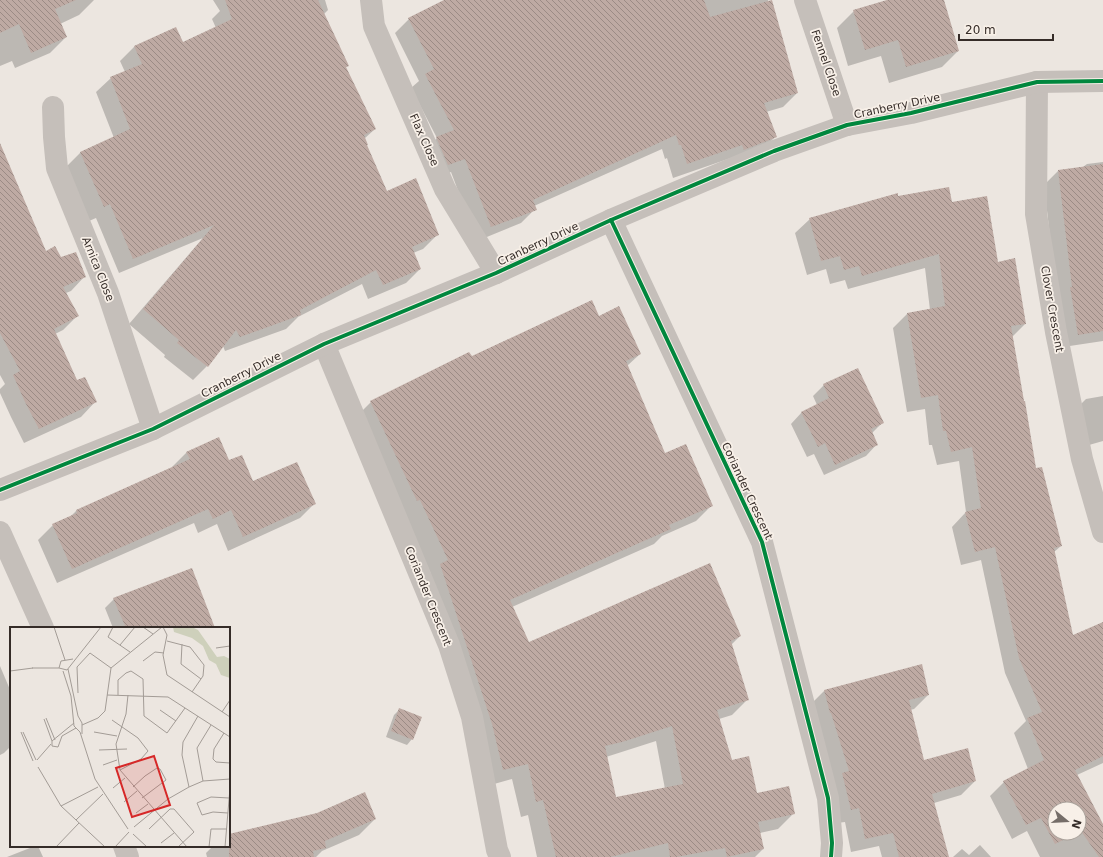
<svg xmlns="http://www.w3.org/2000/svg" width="1103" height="857" viewBox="0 0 1103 857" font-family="'DejaVu Sans',sans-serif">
<defs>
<pattern id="building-back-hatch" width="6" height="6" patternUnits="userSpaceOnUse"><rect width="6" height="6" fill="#beaaa3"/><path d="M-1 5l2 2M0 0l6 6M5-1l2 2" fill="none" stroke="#9b8b85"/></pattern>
</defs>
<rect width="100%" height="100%" fill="#ece6e0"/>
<g fill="#0003" fill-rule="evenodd">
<path d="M0 0H94L79 15 60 24 66 37 50 53 15 68 12 61 0 66Z"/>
<path d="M213 0H325L328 10 324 14 348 66 345 68 375 129 364 139 366 146 386 192 438 234 423 249 413 253 420 269 406 283 368 299 362 284 298 317 286 329 225 351 223 346 207 366 193 380 164 357 165 355 129 324 203 238 119 273 96 218 89 221 66 167 80 153 114 138 96 92 111 78 125 72 120 61 134 47 175 28 183 43 216 28 212 19 220 11Z"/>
<path d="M446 0H768L797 93 783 107 766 112 776 136 762 150 728 159 673 178 667 158 665 159 662 149 534 206 535 209 521 223 477 241 451 172 434 179 423 152 437 138 411 88 419 81 395 33 409 19Z"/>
<path d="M891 0H943L958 51 942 67 889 83 881 56 848 66 837 28 854 11Z"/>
<path d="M1103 162V341L1063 347 1044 185 1058 171 1083 167 1087 164Z"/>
<path d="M0 187 46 252 61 259 85 276 71 291 66 293 77 316 63 330 55 334 76 382 95 402 81 417 24 443 11 417 0 393V389L5 384 0 375Z"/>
<path d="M898 197 951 203 997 263 1025 324 1012 337 1035 469 1061 546 1054 552 1072 636 1103 639V763L1077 775 1103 826V857H1040L1027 831 1012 839 990 796 1004 782 1028 769 1014 733 1026 721 1005 673 981 560 961 565 952 527 966 512 959 461 937 465 932 445H929L925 409 907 412 893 328 907 314 930 310 925 268 848 289 845 280 830 284 826 269 807 275 795 233 810 219ZM1055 809H1079V833H1055Z"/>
<path d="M599 317 640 354 627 366 665 455 712 505 696 521 662 536 654 544 512 607 528 643 740 636 731 645 748 699 732 715 719 719 732 761 757 794 794 813 778 829 760 833 763 849 755 857H537L528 815 521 817 512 779 487 786 424 581 431 574 404 515 355 418 371 402 471 358ZM656 741 665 789 616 798 606 757Z"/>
<path d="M824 385 883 422 872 433 877 444 866 456 824 475 814 454 807 457 791 424 802 412 817 405 813 396Z"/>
<path d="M1103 396V441L1082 447 1073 412 1086 399Z"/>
<path d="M187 452 229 462 253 483 314 504 300 518 228 551 217 524 198 533 194 523 57 583 38 540 53 525 70 517 76 511 173 468 172 467Z"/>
<path d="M114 599 202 628H113L105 608Z"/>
<path d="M0 666 11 692V746L4 753 0 755Z"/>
<path d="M825 690 928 695 914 709 910 710 923 761 975 781 961 795 934 803 948 857H882L879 846 851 852 845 822 837 823 810 705Z"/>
<path d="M400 709 412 739 407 745 386 737 394 715Z"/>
<path d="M375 819 359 835 322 851 316 857H207L206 853 213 846H229V835Z"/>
<path d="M980 845 991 857H953L962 849 969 855Z"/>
<path d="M35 846H38L43 857H7Z"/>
</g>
<g fill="url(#building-back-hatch)" fill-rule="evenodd">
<path d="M0 0H76L55 9 67 37 31 53 19 24 0 33Z"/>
<path d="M225 0H318L349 66 346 67 376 129 364 135 368 145H367L387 191 416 178 439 235 412 247 421 269 383 285 376 270 300 310 301 315 240 337 236 330 208 367 177 343 179 340 143 309 214 225 133 259 110 204 104 207 80 152 130 129 110 77 142 64 134 46 176 27 183 42 232 19Z"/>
<path d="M444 0H704L710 17 772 0 798 93 764 103 777 137 744 150 742 145 687 164 681 145H679L676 135 533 200 537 210 491 227 465 159 448 165 436 137 454 130 425 74 434 69 408 18Z"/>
<path d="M887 0H944L959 51 906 67 898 40 865 50 853 10Z"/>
<path d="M0 143 46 251 55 246 61 257 76 252 86 277 63 287 79 316 54 329 77 380 85 377 97 402 39 429 25 402 13 375 20 371 0 333Z"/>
<path d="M1103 164V331L1078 335 1070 287H1072L1058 170Z"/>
<path d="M949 187 952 202 987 196 998 262 1015 258 1026 324 1011 326 1024 401H1025L1036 468 1042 467 1062 546 1054 548 1073 635 1103 622V756L1075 770 1103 824V857H1099L1081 831 1079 832V809H1055V833H1077L1055 844 1041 818 1026 825 1003 781 1044 760 1027 718 1042 712 1019 658 995 547 975 552 965 512 981 508 972 447 951 452 946 431H943L938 395 921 398 907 313 945 306 939 254 862 276 859 266 844 270 840 256 821 261 809 218 898 193V196Z"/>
<path d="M592 300 599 316 619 306 641 354 626 361 665 453 686 444 713 506 669 525 671 529 510 600 529 642 710 563 741 636 731 641 749 700 717 710 732 760 749 756 757 793 789 786 795 814 758 822 764 849 727 857 725 848 676 857H670L668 843 610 857H556L543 800 536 802 528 764 503 770 492 724 440 564 448 560 420 500 417 501 370 401 469 352 472 356ZM672 726 683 784 616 797 605 746 622 742Z"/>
<path d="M858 368 884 423 871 429 878 445 835 465 825 443 818 447 801 412 829 398 823 384Z"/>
<path d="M219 437 229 460 242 455 253 481 297 462 316 504 243 537 231 510 213 519 208 509 72 569 52 524 77 513 76 510 190 459 186 452Z"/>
<path d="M192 568 215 628H126L113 598Z"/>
<path d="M922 664 929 695 909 700 924 760 968 748 976 781 932 794 949 857H899L893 833 865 839 859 808 851 810 842 773 849 771 831 713H830L824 690Z"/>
<path d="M399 708 422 717 413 740 391 731Z"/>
<path d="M365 792 376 819 325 841 326 848 313 851 314 857H229V834L317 813Z"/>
</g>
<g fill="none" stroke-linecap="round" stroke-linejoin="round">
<g stroke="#c5bfba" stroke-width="22">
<path d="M371 0 374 26 445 189 496 273"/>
<path d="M805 0 847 125"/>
<path d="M1037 82 1036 214 1056 332 1082 459 1103 532"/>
<path d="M53 107 54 137 57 168 108 293 153 429"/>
<path d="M611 220 762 542 828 798 832 843 831 857"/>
<path d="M324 344 449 645 472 717 497 850 500 857"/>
<path d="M0 490 153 429 324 344 496 273 611 220 774 151 847 125 911 113 1037 82 1103 81"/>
<path d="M0 532 43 628"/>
<path d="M124 846 128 857"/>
</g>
<g stroke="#f8f0e8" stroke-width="6">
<g id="cycleway">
<path d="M611 220 762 542 828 798 832 843 831 857"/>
<path d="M0 490 153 429 324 344 496 273 611 220 774 151 847 125 911 113 1037 82 1103 81"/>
</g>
</g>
<use href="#cycleway" stroke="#00873e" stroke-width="4"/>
</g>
<g text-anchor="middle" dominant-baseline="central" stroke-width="3.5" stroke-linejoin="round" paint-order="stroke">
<g font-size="11" fill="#352c28" stroke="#f8f0e8">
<text transform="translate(826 63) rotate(71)">Fennel Close</text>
<text transform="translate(897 106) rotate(-12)">Cranberry Drive</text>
<text transform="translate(424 140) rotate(66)">Flax Close</text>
<text transform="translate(538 244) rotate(-25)">Cranberry Drive</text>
<text transform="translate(98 269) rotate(68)">Arnica Close</text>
<text transform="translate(1052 309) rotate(80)">Clover Crescent</text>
<text transform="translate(241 375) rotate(-27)">Cranberry Drive</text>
<text transform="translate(747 491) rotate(65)">Coriander Crescent</text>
<text transform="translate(428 596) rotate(68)">Coriander Crescent</text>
</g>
</g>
<g transform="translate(10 627)">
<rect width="220" height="220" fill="#ece6e0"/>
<path d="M163 0H182L188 3 207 30 214 29 220 32V51L211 48 206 37 199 33 193 19 182 11 164 5Z" fill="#ced0bb"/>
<path fill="none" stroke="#a39c96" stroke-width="1" d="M44 0 55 33M103 0 98 10 120 25M133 0 143 7M153 0 157 8 153 28 157 48 220 90M157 14 180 20 194 38 193 49 182 65M172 17 171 37 191 52M110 18 125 0M206 21 220 19M133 34 145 25 154 26M22 41H49L57 43 91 0M49 41 51 34 63 32M58 42 68 89 72 96V107M0 44 23 41M53 44 61 69 64 99 70 105 85 152 118 202M68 66 67 40 80 26 101 41M97 68 158 70 220 110M108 68V53L116 46 121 44 133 52 134 89 157 106 175 81M118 68 116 87 106 117 110 143 177 220M150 83 166 94M212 85 220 73M36 91 45 113M34 92 42 114M102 93 128 111 138 124 131 132 110 143M64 96 42 114V119L48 120 52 109 66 101M72 98 88 91 95 84 101 41 152 0M11 105 23 134M13 105 26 133M84 105 107 109M214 106 204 122 203 132 206 135 220 136M89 123 117 122M27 133 41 117M93 138 107 133M28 140 51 179 95 220M193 154 187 121 201 98M123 160 135 149 147 141 150 142 156 153 132 171M179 160 172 128 173 115 188 89M103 161 115 151M114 175 127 164M51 179 88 160M126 186 138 177M218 186 203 185 192 188 187 176 201 170 219 171M66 193 93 167M124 200 158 172 179 160 193 154 220 152M139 202 160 182H164L184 205 168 220M123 207 137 220M151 216 164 206M46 220 69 196M105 220 119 205M199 220 201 202H217M215 220 220 161"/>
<path fill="#d62828" fill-opacity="0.15" stroke="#d62828" stroke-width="2" d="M144 129 160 178 122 190 106 141Z"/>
<rect width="220" height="220" fill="none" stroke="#352c28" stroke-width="2"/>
</g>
<g transform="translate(1067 821) rotate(108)"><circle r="19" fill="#f8f0e8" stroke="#aaa29b"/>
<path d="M0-3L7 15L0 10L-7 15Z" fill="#756d68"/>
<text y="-6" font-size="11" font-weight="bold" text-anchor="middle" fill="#352c28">N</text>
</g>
<path d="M959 34v6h94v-6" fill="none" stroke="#352c28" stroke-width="2"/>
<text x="965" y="34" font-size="12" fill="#352c28" stroke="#f8f0e8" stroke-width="3" paint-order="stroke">20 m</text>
</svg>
